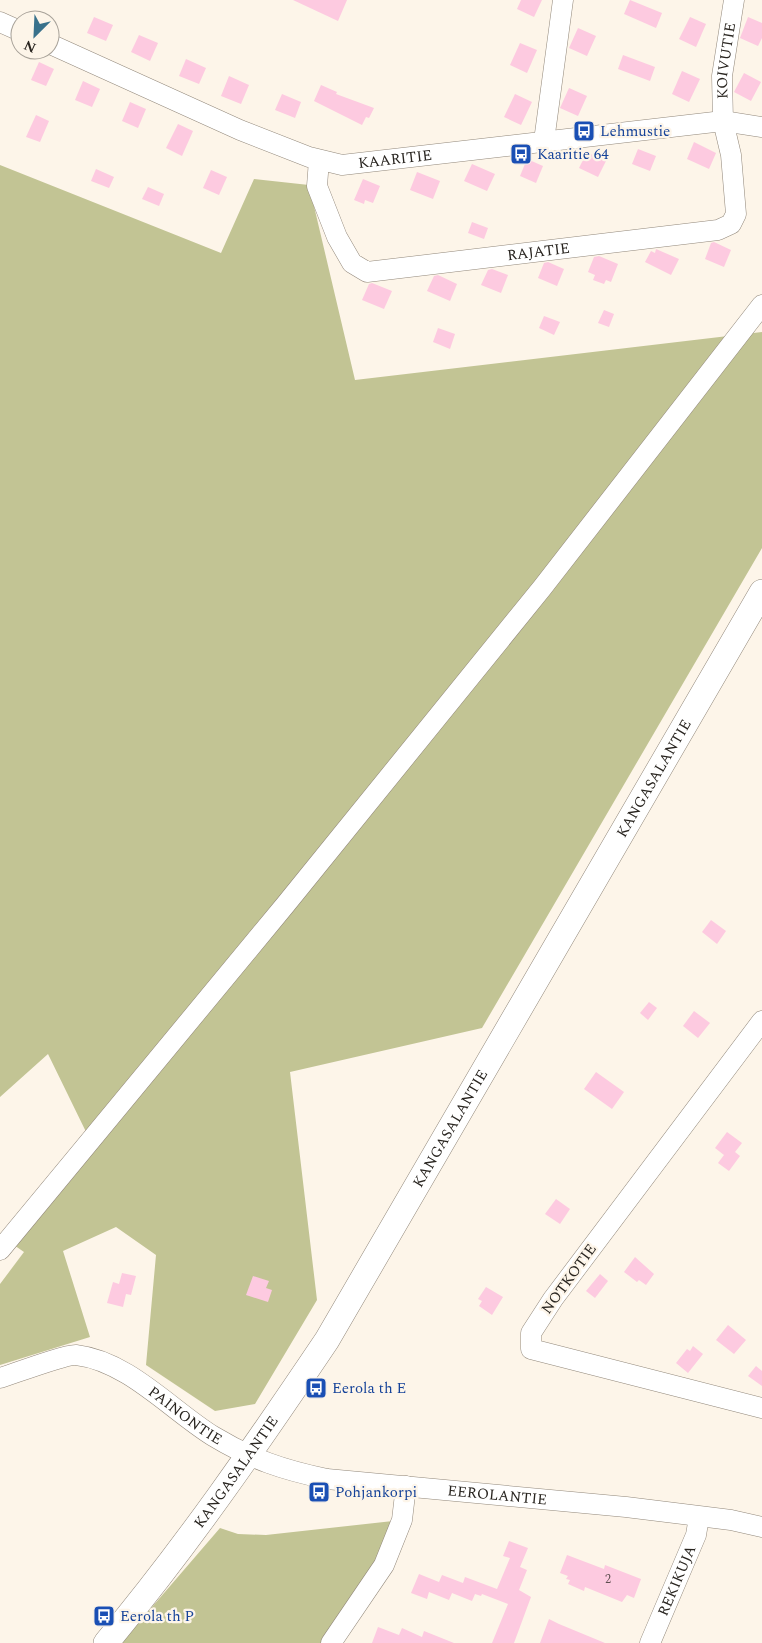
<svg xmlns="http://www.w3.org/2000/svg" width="762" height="1643" viewBox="0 0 762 1643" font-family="Spectral,serif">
<rect width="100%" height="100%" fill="#fdf5e9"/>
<g fill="#c2c494">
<path d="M0 165 221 253 254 179 309 185 355 380 762 332V548L482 1028 290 1072 317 1300 255 1404 215 1411 146 1365 156 1255 116 1227 63 1251 90 1337 0 1365V1284L24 1252 11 1243 90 1140 48 1054 0 1097Z"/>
<path d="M402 1520 331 1643H121L220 1528 238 1534 266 1535Z"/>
</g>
<g fill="#fdcae0">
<path d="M293 0H347L338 21Z"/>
<path d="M521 0H542L534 17 517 9Z"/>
<path d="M630 0 662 13 656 28 624 14Z"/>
<path d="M94 17 113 25 106 41 87 33Z"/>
<path d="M690 17 706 24 696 47 679 39Z"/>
<path d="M748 17 762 23V38L758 46 740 38Z"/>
<path d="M578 28 596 36 587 56 569 48Z"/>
<path d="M139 35 158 43 150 61 131 52Z"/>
<path d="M520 43 537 50 527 73 510 65Z"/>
<path d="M623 55 655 67 650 81 618 69Z"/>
<path d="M186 59 206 68 199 84 179 76Z"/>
<path d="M39 62 54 69 46 86 31 80Z"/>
<path d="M682 71 700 79 689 102 672 94Z"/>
<path d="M744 73 761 82 751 101 734 92Z"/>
<path d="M229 76 249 85 241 104 221 96Z"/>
<path d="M83 81 100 89 92 107 75 100Z"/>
<path d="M321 85 337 92 336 94 374 108 369 118 366 117 362 125 314 101Z"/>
<path d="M569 88 587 96 578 116 560 108Z"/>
<path d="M282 94 301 102 295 118 275 110Z"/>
<path d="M515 94 532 102 521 125 504 117Z"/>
<path d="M130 102 146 109 138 128 122 121Z"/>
<path d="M36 115 49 121 40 142 26 137Z"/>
<path d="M178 124 193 131 182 156 166 148Z"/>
<path d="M694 142 716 153 709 169 687 159Z"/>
<path d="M638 149 656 156 650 171 632 164Z"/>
<path d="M587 152 606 161 598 177 579 168Z"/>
<path d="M527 159 543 166 536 183 520 176Z"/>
<path d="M472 164 495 174 487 191 464 181Z"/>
<path d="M96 169 114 177 109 188 91 181Z"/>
<path d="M211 170 227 177 219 195 203 188Z"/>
<path d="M417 172 440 181 433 199 410 190Z"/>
<path d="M363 179 380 186 373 203 365 200 364 204 354 200Z"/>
<path d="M148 187 164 194 159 206 142 199Z"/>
<path d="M472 222 488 228 484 239 468 233Z"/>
<path d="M714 242 731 250 724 267 705 259 711 243Z"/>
<path d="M656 249 679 259 671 275 645 262 651 251 655 253Z"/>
<path d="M599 256 618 264 611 282 606 280 604 284 593 280 595 275 588 272 594 257Z"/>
<path d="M548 262 564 269 557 286 538 278 544 263Z"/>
<path d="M492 269 508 275 501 293 481 285 488 270Z"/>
<path d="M438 275 457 284 450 301 427 291 434 276Z"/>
<path d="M372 283 392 291 384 309 362 300 369 284Z"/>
<path d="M604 310 614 314 609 327 598 323Z"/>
<path d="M544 316 560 322 554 335 539 328Z"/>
<path d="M438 328 455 334 450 349 433 342Z"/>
<path d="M711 920 726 931 717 944 702 932Z"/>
<path d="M649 1002 657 1008 648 1020 640 1013Z"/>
<path d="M694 1011 710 1023 698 1038 683 1026Z"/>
<path d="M596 1072 624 1092 612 1109 584 1089Z"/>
<path d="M727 1132 742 1143 735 1152 740 1156 729 1171 718 1163 724 1155 715 1148Z"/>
<path d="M556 1199 570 1209 560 1224 545 1214Z"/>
<path d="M635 1257 654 1274 646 1285 639 1280 637 1282 624 1272Z"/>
<path d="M122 1273 136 1276 131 1295 126 1294 123 1307 107 1303 113 1282 119 1284Z"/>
<path d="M600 1274 608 1281 595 1298 586 1291Z"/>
<path d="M253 1276 269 1281 266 1288 272 1290 268 1302 246 1295Z"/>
<path d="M486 1287 503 1297 492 1315 479 1306 482 1301 478 1299Z"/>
<path d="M728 1325 746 1340 734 1354 716 1340Z"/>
<path d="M693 1346 703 1354 688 1373 676 1363 687 1349 690 1351Z"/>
<path d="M756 1366 762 1371V1386L748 1376Z"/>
<path d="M509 1541 528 1548 520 1567 527 1570 519 1590 531 1597 514 1643H492L508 1604 482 1594 481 1596 475 1594 472 1601 452 1593 449 1600 429 1592 427 1599 411 1593 419 1574 439 1582 442 1575 463 1583 465 1577 497 1589 510 1558 503 1556Z"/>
<path d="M567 1555 604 1569 605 1565 641 1579 634 1598 627 1595 622 1602 585 1587 584 1591 568 1584 570 1580 566 1579 568 1576 560 1573Z"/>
<path d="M549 1619 559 1624 605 1643H540Z"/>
<path d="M378 1627 399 1635 402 1628 422 1637 424 1631 454 1643H372Z"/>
</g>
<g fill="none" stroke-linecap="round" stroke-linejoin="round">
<g stroke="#92887b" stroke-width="21">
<g id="minor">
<path d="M0 22 20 31"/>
<path id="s1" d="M50 44 240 130 309 157 342 165 723 121 762 127"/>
<path d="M544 141 563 0"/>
<path id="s2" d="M319 160 317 186 337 237 352 263 367 272 718 230 731 224 736 214 731 155 723 121 722 76 734 0"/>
<path d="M762 1021 553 1299 531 1333V1349L762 1408"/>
<path d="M0 1250 286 904 542 588 762 305"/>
<path id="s3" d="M0 1378C13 1374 66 1354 76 1355 128 1361 171 1410 213 1436 251 1459 283 1470 327 1479L626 1507 731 1520 762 1527"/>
<path d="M331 1643 384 1565 402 1520 406 1486"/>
<path id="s4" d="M650 1643 696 1535 699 1517"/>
</g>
</g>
<g stroke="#92887b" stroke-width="26">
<g id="major">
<path id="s5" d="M106 1643C186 1547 257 1444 327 1340L762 592"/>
</g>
</g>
<use href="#minor" stroke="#fff" stroke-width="20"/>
<use href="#major" stroke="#fff" stroke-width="25"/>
</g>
<defs>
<g id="bus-square" transform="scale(1.125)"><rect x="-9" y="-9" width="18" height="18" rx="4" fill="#1a4fb4" stroke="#fdf5e9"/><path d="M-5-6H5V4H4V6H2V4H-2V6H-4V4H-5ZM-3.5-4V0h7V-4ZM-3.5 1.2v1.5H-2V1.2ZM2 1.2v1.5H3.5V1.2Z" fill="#fff"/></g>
</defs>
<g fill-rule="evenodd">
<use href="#bus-square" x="584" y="131"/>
<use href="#bus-square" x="521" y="154"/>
<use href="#bus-square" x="316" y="1388"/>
<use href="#bus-square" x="319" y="1492"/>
<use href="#bus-square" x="104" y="1616"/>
</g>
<g text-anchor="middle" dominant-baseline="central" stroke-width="4.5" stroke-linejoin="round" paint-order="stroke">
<g font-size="12" fill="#5e4e50">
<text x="608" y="1579">2</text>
</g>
<g font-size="15" fill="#292520" stroke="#fdf5e9">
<text stroke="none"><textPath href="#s2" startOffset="662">KOIVUTIE</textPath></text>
<text stroke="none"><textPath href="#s1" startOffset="370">KAARITIE</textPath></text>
<text stroke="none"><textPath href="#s2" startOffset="301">RAJATIE</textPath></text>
<text stroke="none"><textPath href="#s5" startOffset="1025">KANGASALANTIE</textPath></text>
<text stroke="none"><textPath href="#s5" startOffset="620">KANGASALANTIE</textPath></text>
<text transform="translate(569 1279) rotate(-54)">NOTKOTIE</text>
<text stroke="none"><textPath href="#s3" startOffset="206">PAINONTIE</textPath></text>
<text stroke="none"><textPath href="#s5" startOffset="215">KANGASALANTIE</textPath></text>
<text stroke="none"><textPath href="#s3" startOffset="534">EEROLANTIE</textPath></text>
<text stroke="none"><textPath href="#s4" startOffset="68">REKIKUJA</textPath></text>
</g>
<g font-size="15" fill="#164399" stroke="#fdf5e9" text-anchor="start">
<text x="600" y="131">Lehmustie</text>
<text x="537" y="154">Kaaritie 64</text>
<text x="332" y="1388">Eerola th E</text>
<text x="335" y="1492">Pohjankorpi</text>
<text x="120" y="1616">Eerola th P</text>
</g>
</g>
<g transform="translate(35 35) rotate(204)"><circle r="24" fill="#fdf5e9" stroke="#a8a299"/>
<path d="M0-4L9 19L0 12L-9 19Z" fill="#39718b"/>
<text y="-8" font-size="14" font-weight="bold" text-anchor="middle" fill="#292520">N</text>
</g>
</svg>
